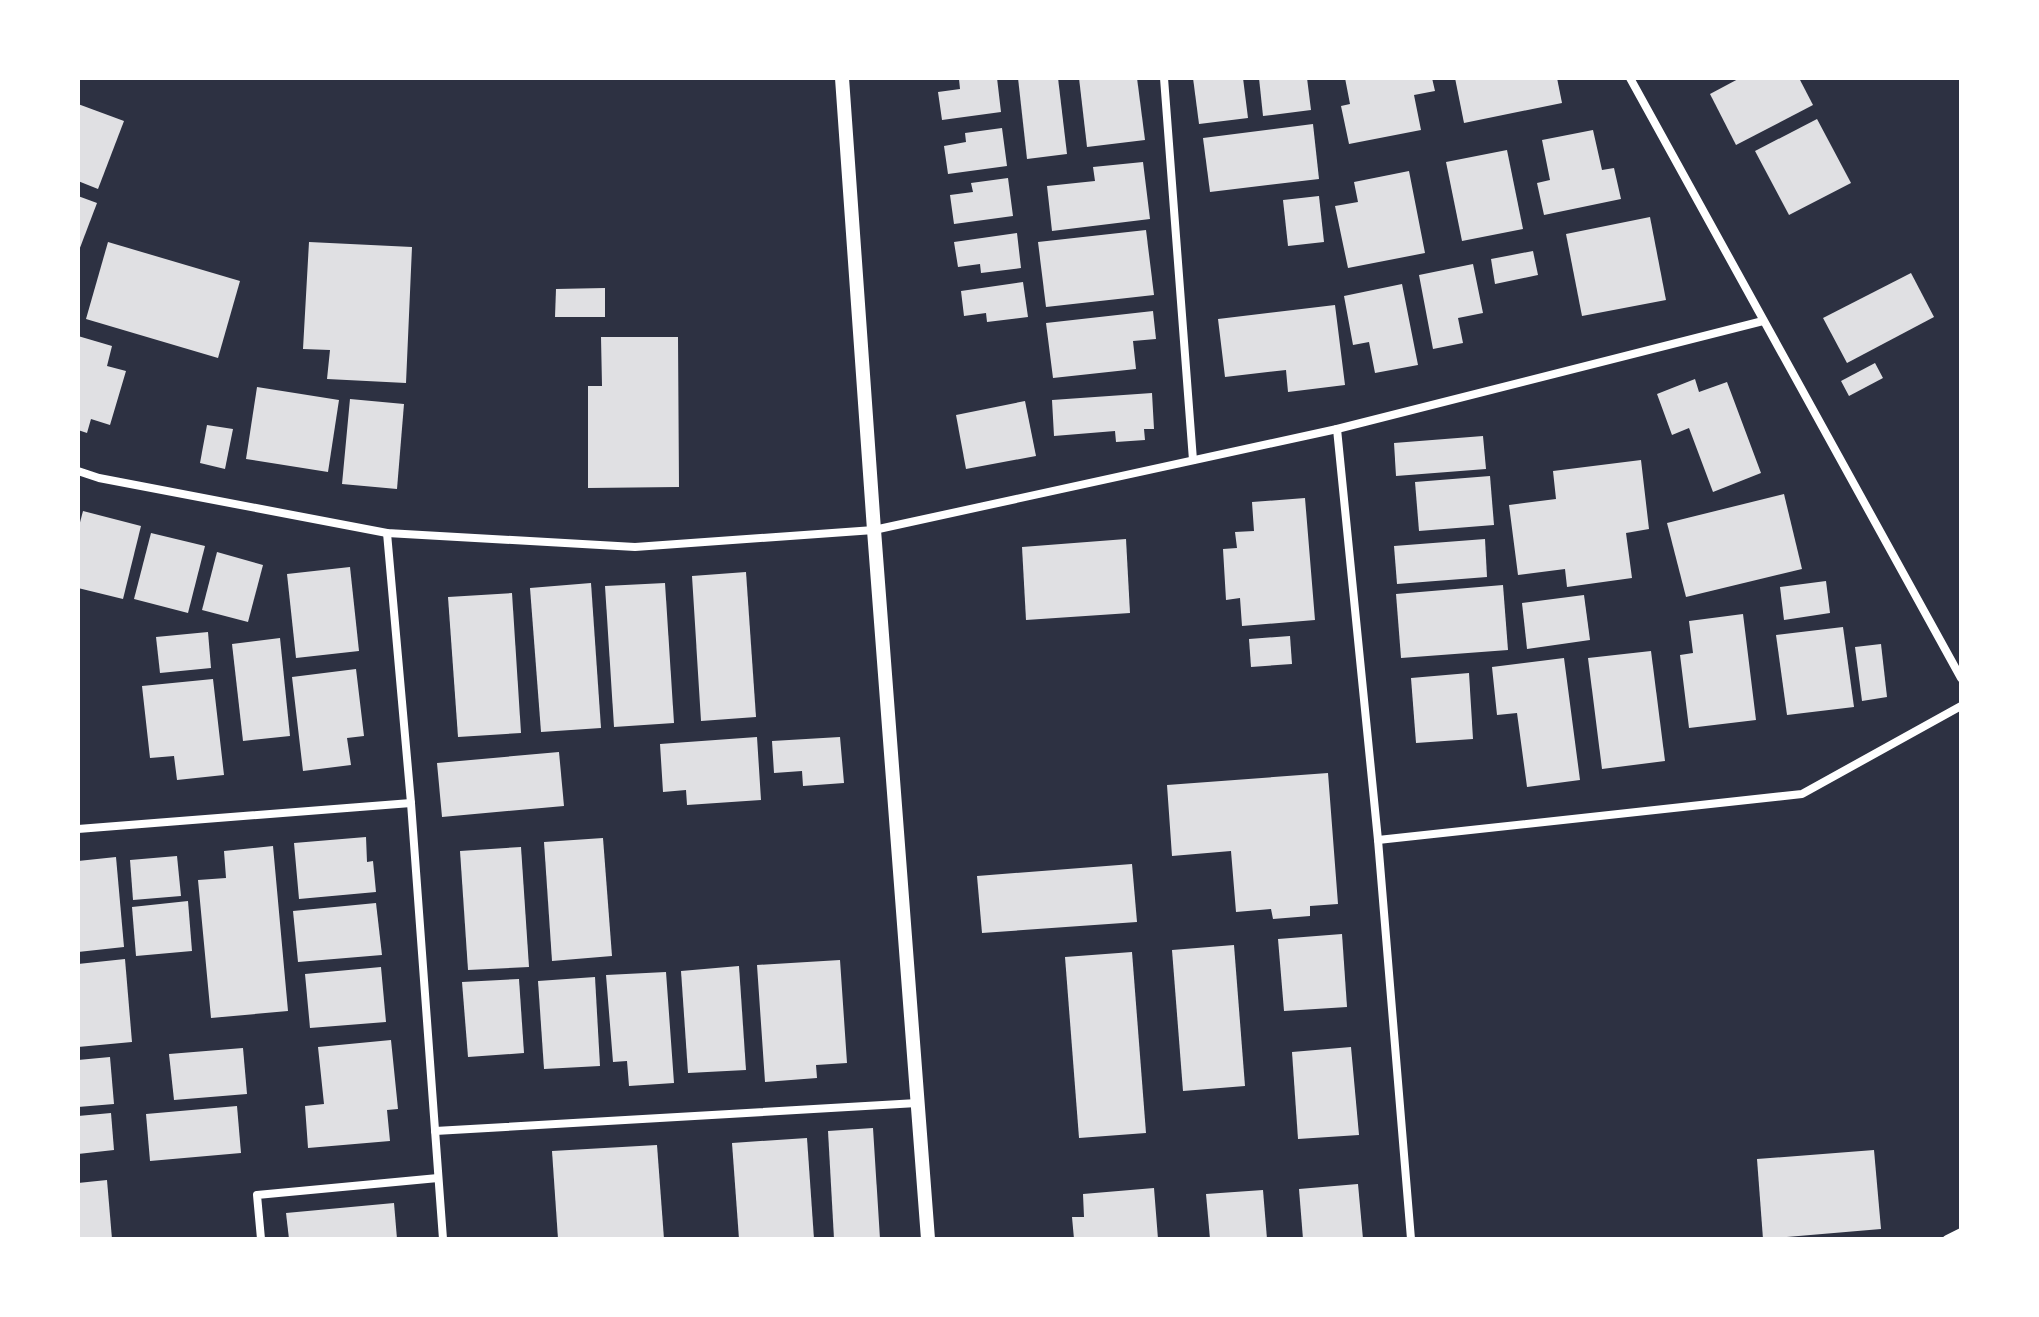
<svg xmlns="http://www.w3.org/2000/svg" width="2039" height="1317" viewBox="0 0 2039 1317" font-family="Mulish,sans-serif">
<rect width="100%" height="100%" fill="#2d3142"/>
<g fill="#e0e0e3">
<path d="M967 78H997L1001 112 942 120 938 92 960 89 959 79Z"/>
<path d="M1018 78H1058L1067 154 1027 159Z"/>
<path d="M1079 78H1137L1145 140 1087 147Z"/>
<path d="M1193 78H1243L1248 118 1199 124Z"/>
<path d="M1259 78H1307L1311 110 1263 116Z"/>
<path d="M1345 78H1432L1435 91 1414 95 1421 130 1349 144 1341 106 1350 104Z"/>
<path d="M1455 78H1557L1562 103 1464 123Z"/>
<path d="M1740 78H1799L1813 105 1736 145 1710 94Z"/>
<path d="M78 104 124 121 98 189 78 181Z"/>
<path d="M1817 119 1851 183 1789 215 1755 151Z"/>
<path d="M1313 124 1319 179 1210 192 1203 138Z"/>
<path d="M1002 128 1007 166 948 174 944 146 966 142 965 133Z"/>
<path d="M1593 130 1602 170 1614 168 1621 199 1544 215 1537 183 1550 180 1542 140Z"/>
<path d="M1507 150 1523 229 1462 241 1446 162Z"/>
<path d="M1143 162 1150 219 1052 231 1047 186 1095 181 1093 167Z"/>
<path d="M1409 171 1425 253 1348 268 1335 206 1358 202 1354 182Z"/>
<path d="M1008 178 1013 216 954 224 950 195 973 192 971 183Z"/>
<path d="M78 196 97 203 78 253Z"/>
<path d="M1319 196 1324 242 1288 246 1283 200Z"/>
<path d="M1650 217 1666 300 1582 316 1566 234Z"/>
<path d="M1146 230 1154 295 1046 307 1038 242Z"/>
<path d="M1017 233 1021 268 981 273 980 264 958 267 954 242Z"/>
<path d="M108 242 240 281 218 358 86 319Z"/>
<path d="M309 242 412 247 406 383 327 379 330 350 303 349Z"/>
<path d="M1533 251 1538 275 1495 284 1491 259Z"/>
<path d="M1473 264 1483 313 1458 318 1463 343 1433 349 1419 275Z"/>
<path d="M1911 273 1934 317 1847 363 1823 318Z"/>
<path d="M1023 282 1028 317 987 322 986 313 964 316 961 291Z"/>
<path d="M1402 284 1418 365 1375 373 1369 342 1353 345 1344 296Z"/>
<path d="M605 288V317H555L556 289Z"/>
<path d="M1335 305 1345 385 1288 392 1286 370 1225 377 1218 319Z"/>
<path d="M1153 311 1156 339 1133 341 1136 369 1053 378 1046 323Z"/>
<path d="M78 336 112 346 107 366 126 371 110 425 91 419 87 433 78 430Z"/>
<path d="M601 337H678L679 487 588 488V386H602Z"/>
<path d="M1875 363 1883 378 1849 396 1841 381Z"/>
<path d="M1695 379 1699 392 1727 382 1761 473 1713 492 1689 428 1672 435 1657 394Z"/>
<path d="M257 387 339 400 328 472 246 459Z"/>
<path d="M1152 393 1154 429H1144L1145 440 1116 442 1115 431 1054 436 1052 400Z"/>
<path d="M350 399 404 404 397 489 342 484Z"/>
<path d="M1025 401 1036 456 966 469 956 415Z"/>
<path d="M207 425 233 429 225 469 200 463Z"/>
<path d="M1483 436 1486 469 1396 476 1394 443Z"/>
<path d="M1641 460 1649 529 1626 533 1632 578 1567 587 1565 569 1518 575 1509 505 1556 499 1553 471Z"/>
<path d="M1490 476 1494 525 1419 531 1415 482Z"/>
<path d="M1784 494 1802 569 1686 597 1667 523Z"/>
<path d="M1305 498 1315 620 1242 626 1240 598 1226 600 1223 549 1237 548 1235 532 1254 531 1252 502Z"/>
<path d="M83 511 141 526 123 599 78 588V530Z"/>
<path d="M151 533 205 546 188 613 134 599Z"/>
<path d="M1126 539 1130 613 1026 620 1022 547Z"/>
<path d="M1485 539 1487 577 1397 584 1394 546Z"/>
<path d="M217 552 263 565 248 622 202 610Z"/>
<path d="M350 567 359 651 296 658 287 574Z"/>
<path d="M746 572 756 717 701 721 692 576Z"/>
<path d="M1826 581 1830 613 1784 620 1780 587Z"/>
<path d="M591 583 601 728 541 732 530 588Z"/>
<path d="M665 583 674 723 614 727 605 586Z"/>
<path d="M1503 585 1508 650 1401 658 1396 594Z"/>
<path d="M512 593 521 733 458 737 448 597Z"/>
<path d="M1584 595 1590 640 1527 649 1522 603Z"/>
<path d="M1743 614 1756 720 1689 728 1680 655 1693 653 1689 621Z"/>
<path d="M1843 627 1854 707 1787 715 1776 635Z"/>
<path d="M208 632 211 668 160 673 156 637Z"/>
<path d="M1290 636 1292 664 1251 667 1249 639Z"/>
<path d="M280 638 290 736 243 741 232 644Z"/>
<path d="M1881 644 1887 697 1862 701 1855 647Z"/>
<path d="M1651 651 1665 761 1602 769 1588 658Z"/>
<path d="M1564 658 1580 780 1527 787 1517 713 1497 715 1492 667Z"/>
<path d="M356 669 364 736 347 738 351 765 303 771 292 677Z"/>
<path d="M1469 673 1473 739 1416 743 1411 678Z"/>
<path d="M213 679 224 775 177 780 174 756 150 758 142 686Z"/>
<path d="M757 737 761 800 687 805 686 790 663 792 660 744Z"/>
<path d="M840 737 844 783 803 786 802 771 774 773 772 741Z"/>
<path d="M559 752 564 806 442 817 437 763Z"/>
<path d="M1328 773 1338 904 1310 906V916L1273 919 1271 909 1236 912 1231 851 1172 856 1167 785Z"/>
<path d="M366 837 367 862 373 861 376 892 299 899 294 843Z"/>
<path d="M603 838 612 956 552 961 544 842Z"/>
<path d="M273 846 288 1011 211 1018 198 880 226 878 224 851Z"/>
<path d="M521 847 529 967 468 970 460 851Z"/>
<path d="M177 856 181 896 133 900 130 860Z"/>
<path d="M116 857 124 947 78 952V861Z"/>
<path d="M1132 864 1137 922 982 933 977 876Z"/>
<path d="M188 901 192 951 136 956 132 907Z"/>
<path d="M376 903 382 955 298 962 293 911Z"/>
<path d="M1342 934 1347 1007 1284 1011 1278 939Z"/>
<path d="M1234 945 1245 1086 1183 1091 1172 950Z"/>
<path d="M1132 952 1146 1133 1079 1138 1065 957Z"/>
<path d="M125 959 132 1042 78 1047V964Z"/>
<path d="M840 960 847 1063 816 1065 817 1078 765 1082 757 965Z"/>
<path d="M739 966 746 1070 688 1073 681 971Z"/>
<path d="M381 967 386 1022 310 1028 305 974Z"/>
<path d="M666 972 674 1083 629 1086 627 1061 613 1062 606 975Z"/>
<path d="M595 977 600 1066 544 1069 538 981Z"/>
<path d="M519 979 524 1053 468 1057 462 982Z"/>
<path d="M391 1040 398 1109 387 1110 390 1141 308 1148 305 1106 324 1104 318 1047Z"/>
<path d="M1351 1047 1359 1135 1298 1139 1292 1052Z"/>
<path d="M243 1048 247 1094 174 1100 169 1054Z"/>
<path d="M110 1057 114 1104 78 1107V1060Z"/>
<path d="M237 1106 241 1153 150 1161 146 1114Z"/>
<path d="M111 1113 114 1150 78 1154V1116Z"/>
<path d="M873 1128 880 1239H834L828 1131Z"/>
<path d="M807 1138 814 1239H739L732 1143Z"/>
<path d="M657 1145 664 1239H558L552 1151Z"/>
<path d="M1874 1150 1881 1229 1763 1239 1757 1159Z"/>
<path d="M107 1180 112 1239H78V1183Z"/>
<path d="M1358 1184 1363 1239H1303L1299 1189Z"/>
<path d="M1154 1188 1158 1239H1074L1072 1217H1084L1083 1194Z"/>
<path d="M1263 1190 1267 1239H1210L1206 1194Z"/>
<path d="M394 1203 397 1239H289L286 1213Z"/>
</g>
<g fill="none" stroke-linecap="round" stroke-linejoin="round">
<g stroke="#fff" stroke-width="8">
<path d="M1164 78 1193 460"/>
<path d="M1630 78 1961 678"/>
<path d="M1337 429 1378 840 1411 1239"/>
<path d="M78 471 99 478 387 533 635 547 874 530 1337 429 1763 321"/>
<path d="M387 533 411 803 443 1239"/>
<path d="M78 829 411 803"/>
<path d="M1378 840 1802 794 1961 706"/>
<path d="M435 1131 917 1103"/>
<path d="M261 1239 257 1195 438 1178"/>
<path d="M1947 1239 1961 1232"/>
</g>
<path stroke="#fff" stroke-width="14" d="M842 78 874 530 928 1239"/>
</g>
<rect width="2039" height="1317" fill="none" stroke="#ffffff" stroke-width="160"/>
</svg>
